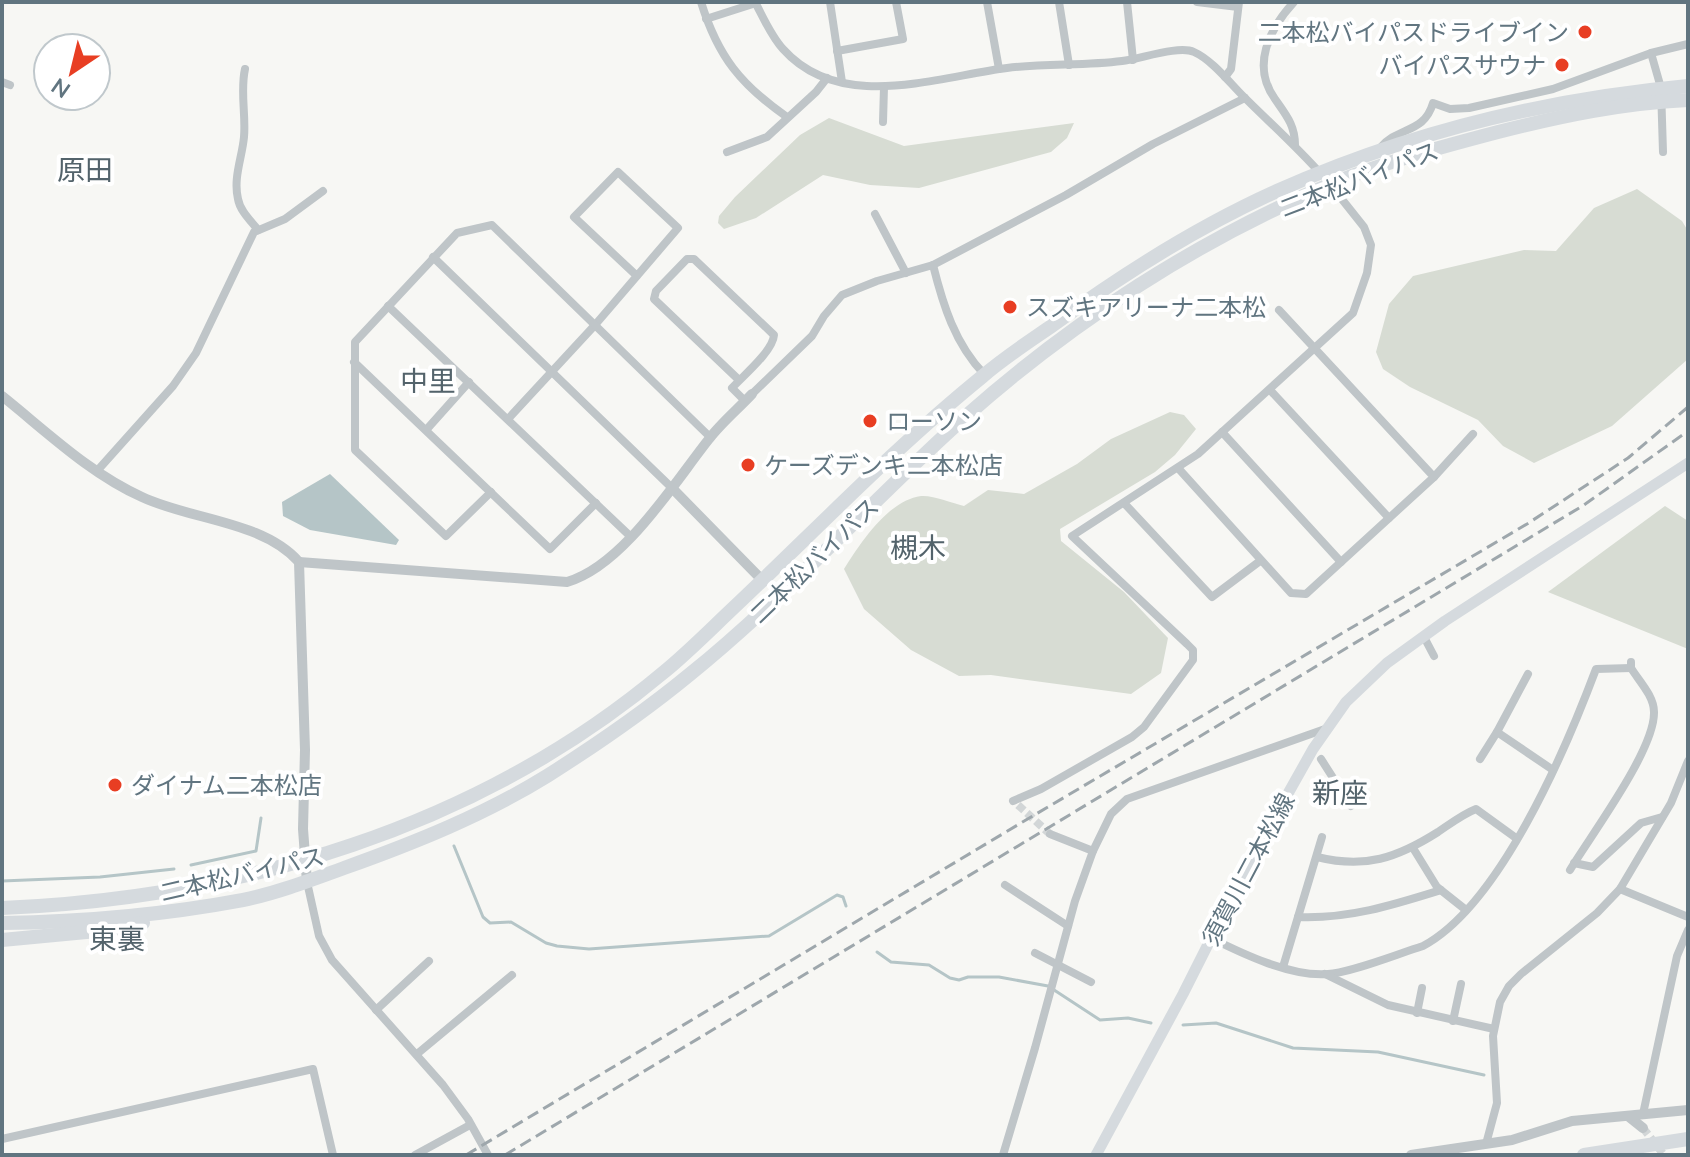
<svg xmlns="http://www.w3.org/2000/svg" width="1690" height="1157" viewBox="0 0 1690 1157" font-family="Mulish,'Noto Sans JP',sans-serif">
<rect width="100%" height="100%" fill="#f7f7f4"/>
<g fill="#d7dcd3">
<path d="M829 118 904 146 1074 123 1067 138 1051 152 919 188 870 185 823 175 756 218 724 229 718 223 719 216 735 197 800 135Z"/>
<path d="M1637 189 1682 221 1688 231V359L1612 426 1534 463 1503 446 1478 420 1410 387 1383 369 1376 352 1389 304 1413 276 1524 250 1556 251 1594 208Z"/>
<path d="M1170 412 1184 415 1196 429 1175 455 1155 472 1060 529 1061 541 1124 592 1168 638 1161 673 1131 694 991 675 959 676 911 650 864 609 844 569C860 544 887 501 921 496 933 495 952 503 964 506L988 490 1024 494 1077 464 1111 439Z"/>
<path d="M1665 506 1688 521V649L1548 592Z"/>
</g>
<path fill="#b5c5c7" d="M330 474 399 540 396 545 310 530 283 516 282 502Z"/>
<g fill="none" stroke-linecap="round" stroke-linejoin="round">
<g stroke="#b5c5c7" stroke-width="3">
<path d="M454 846 483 917 490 923 511 922 546 943 557 946 589 949 769 936 837 895 843 897 846 906"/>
<path d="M191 865 256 851 261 818"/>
<path d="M2 881 100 877 174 869"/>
<path d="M877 952 891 962 929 965 950 978 959 980 968 977H999L1048 986 1100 1020 1128 1018 1151 1023"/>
<path d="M1183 1025 1216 1023 1293 1048 1378 1052 1484 1075"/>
</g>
<g stroke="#d2d6d7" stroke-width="8" stroke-dasharray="8 4" stroke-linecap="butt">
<path d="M1018 805 1050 834"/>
<path d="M1643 1128 1664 1155"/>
</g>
<g stroke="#bfc5c8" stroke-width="8">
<path d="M701 2C718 57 741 85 787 117"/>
<path d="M755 2C763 17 771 36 783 49 840 113 936 77 1007 68 1046 63 1084 66 1122 61 1140 59 1179 45 1194 52 1212 60 1229 82 1243 96 1269 122 1296 146 1320 173"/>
<path d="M830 2 842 82"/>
<path d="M987 2 999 69"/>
<path d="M1059 2 1069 65"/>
<path d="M1127 2 1133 60"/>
<path d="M1197 2 1238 7"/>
<path d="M1294 2C1269 29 1251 66 1275 99 1286 115 1295 125 1295 145"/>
<path d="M706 19 756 3"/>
<path d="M837 51 903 39 896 2"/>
<path d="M1651 53 1661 88 1663 152"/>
<path d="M245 69C240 91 246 114 244 137 242 158 233 178 238 199 240 211 251 221 258 230"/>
<path d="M1225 77 1231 69 1239 2"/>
<path d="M2 82 10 85"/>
<path d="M883 122 884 87"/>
<path d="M1380 148C1398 126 1424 134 1433 103L1450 109 1469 108 1553 89 1651 53 1688 44"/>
<path d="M727 152 767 137 816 92 827 78"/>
<path d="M875 214 906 273"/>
<path d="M433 257 673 489"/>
<path d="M933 265C943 305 955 344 984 374"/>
<path d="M388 306 630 536"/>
<path d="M354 362 550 549 596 503"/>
<path d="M739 380 654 299 656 291 687 259H694L774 335C773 351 743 376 732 388L745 401"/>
<path d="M1270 390 1389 518"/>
<path d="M752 394 812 336 824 316 842 295 877 281 933 265 1066 195 1153 144 1245 98"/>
<path d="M508 419 595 325 678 228 618 172 574 217 637 276"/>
<path d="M427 429 469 382"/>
<path d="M1222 432 1341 562"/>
<path d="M1178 468 1291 593 1306 594 1434 477 1279 310"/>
<path d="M97 471 173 386 196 353 254 232 285 219 323 191"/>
<path d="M1434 477 1473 434"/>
<path d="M491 492 446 536 355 450V342L457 233 492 225 710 437"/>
<path d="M1124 503 1212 597 1260 561"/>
<path d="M1424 637 1434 656"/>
<path d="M1497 732 1553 770"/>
<path d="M1321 759 1351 806"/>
<path d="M1480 759 1497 732 1528 674"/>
<path d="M1013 801 1041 789 1132 737 1144 727 1193 660V650L1187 644 1072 536 1198 454 1353 313 1367 273 1371 245 1364 227 1329 183"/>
<path d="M1050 834 1093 851"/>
<path d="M1413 848 1437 887 1466 910"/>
<path d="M1317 857C1365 869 1397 858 1438 832 1450 824 1463 814 1476 809L1516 838"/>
<path d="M1574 863 1593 867 1641 823 1662 817"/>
<path d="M1570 870C1591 835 1655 750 1654 712 1654 696 1639 681 1631 668V662"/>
<path d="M307 882 319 936 332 960 443 1085 468 1119 488 1155"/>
<path d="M1005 885 1068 926"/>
<path d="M1620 889 1688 917"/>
<path d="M1298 917C1349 919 1393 905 1441 890"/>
<path d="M1211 938C1243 954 1291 977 1328 974 1353 972 1397 954 1423 946 1500 905 1566 749 1596 669L1631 668"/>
<path d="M1035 953 1091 982"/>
<path d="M1283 967 1322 837"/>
<path d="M1325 974 1388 1005 1494 1029"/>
<path d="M376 1010 429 961"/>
<path d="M1417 1013 1422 988"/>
<path d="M1453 1021 1461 984"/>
<path d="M417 1054 512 975"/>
<path d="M1643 1114 1677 956 1688 930"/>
<path d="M2 1139 313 1069 333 1155"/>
<path d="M1486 1144 1497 1103 1493 1036 1500 1002 1509 986 1521 974 1597 913 1620 889 1671 803 1688 761"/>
<path d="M415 1155 470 1125"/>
<path d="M1003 1155 1035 1048 1075 901 1093 851 1111 814 1127 799 1325 729"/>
</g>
<g stroke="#bfc5c8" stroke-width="10">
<path d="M2 396C47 432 89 473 142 497 191 520 263 521 299 562L305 750 303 829 307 882"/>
<path d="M673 489 763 581"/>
<path d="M299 562 567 582C623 566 674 483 709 439 721 423 738 409 752 394"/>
<path d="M1628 1116 1643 1128"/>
<path d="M1411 1155 1512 1140 1572 1121 1688 1110"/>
</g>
<path stroke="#d5dade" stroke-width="11" d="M1096 1155 1183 994 1249 863 1313 749 1346 702 1387 663 1445 621 1688 463"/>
<g stroke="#d5dade" stroke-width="14">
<path d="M2 908C241 898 478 828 664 672 686 654 707 633 728 613 812 534 893 449 983 376 1005 357 1030 341 1053 325 1123 274 1199 226 1277 191 1407 133 1547 99 1688 86"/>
<path d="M2 923C83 922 163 915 243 900 277 893 311 880 344 868 414 843 484 815 547 776 596 745 644 712 689 675 787 596 871 501 965 417 1073 321 1198 240 1331 184 1385 162 1441 147 1498 132 1561 116 1623 103 1688 100"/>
<path d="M2 940 97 931 143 923"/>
</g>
<path stroke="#d5dade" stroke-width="14" d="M1584 1155 1688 1139"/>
<g stroke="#9ea7ac" stroke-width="3" stroke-dasharray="12 6" stroke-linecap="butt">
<path d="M466 1155 1031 817 1527 524 1628 458 1688 407"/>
<path d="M505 1155 1584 505 1688 431"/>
</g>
</g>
<g fill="#e83e23" stroke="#fff" stroke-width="3">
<circle cx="1585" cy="32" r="8"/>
<circle cx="1562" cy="65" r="8"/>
<circle cx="1010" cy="307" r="8"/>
<circle cx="870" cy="421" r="8"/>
<circle cx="748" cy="465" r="8"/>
<circle cx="115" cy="785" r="8"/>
</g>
<g text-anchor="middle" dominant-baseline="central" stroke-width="8" stroke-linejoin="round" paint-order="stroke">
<g font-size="24" fill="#617580" stroke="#fff" text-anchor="start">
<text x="1569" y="32" text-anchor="end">二本松バイパスドライブイン</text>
<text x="1546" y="65" text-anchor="end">バイパスサウナ</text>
<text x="1026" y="307">スズキアリーナ二本松</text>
<text x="886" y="421">ローソン</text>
<text x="764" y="465">ケーズデンキ二本松店</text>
<text x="131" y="785">ダイナム二本松店</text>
</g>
<g font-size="24" fill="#617580" stroke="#fff">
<text transform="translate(1359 179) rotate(-21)">二本松バイパス</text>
<text transform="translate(814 560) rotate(-44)">二本松バイパス</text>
<text transform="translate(1248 869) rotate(-62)">須賀川二本松線</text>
<text transform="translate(242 874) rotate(-13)">二本松バイパス</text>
</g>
<g font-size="28" fill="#53636b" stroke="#fff">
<text x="85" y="169">原田</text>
<text x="428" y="380">中里</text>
<text x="918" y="547">槻木</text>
<text x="1340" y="792">新座</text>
<text x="117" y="938">東裏</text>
</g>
</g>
<rect width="1690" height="1157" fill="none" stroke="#617580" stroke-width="8"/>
<g transform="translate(72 72) rotate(215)"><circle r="38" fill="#ffffff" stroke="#c0c8cc" stroke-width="2"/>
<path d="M0-6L14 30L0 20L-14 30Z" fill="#e83e23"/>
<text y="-12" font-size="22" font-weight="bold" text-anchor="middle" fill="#617580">N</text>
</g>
</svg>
